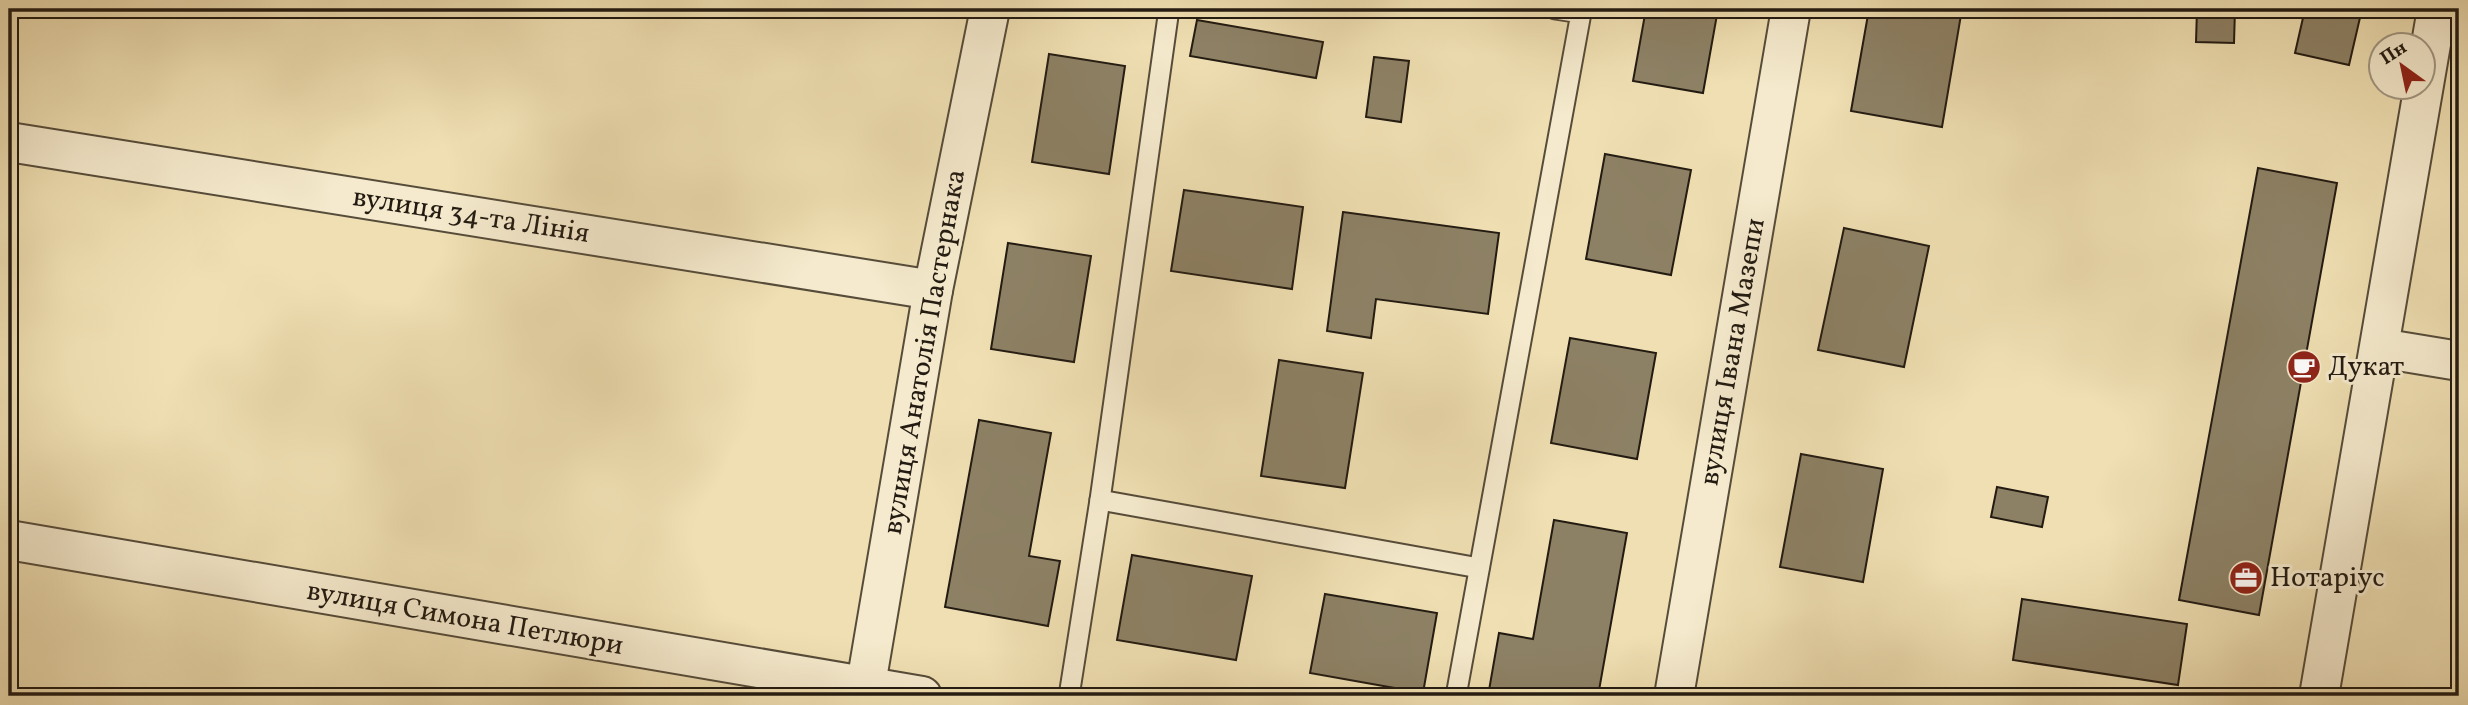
<svg xmlns="http://www.w3.org/2000/svg" width="2468" height="705" viewBox="0 0 2468 705" font-family="Vollkorn,serif">
<rect width="100%" height="100%" fill="#efdfb2"/>
<filter id="stains"><feTurbulence type="fractalNoise" baseFrequency=".00286" numOctaves="4"/><feColorMatrix values="0 0 0 0 .2 0 0 0 0 .09 0 0 0 0 .02 0 0 0 .5 -.17"/></filter>
<radialGradient id="worn" r=".72"><stop offset=".6" stop-color="#630" stop-opacity="0"/><stop offset="1" stop-color="#630" stop-opacity=".3"/></radialGradient>
<g fill="#8d8165" stroke="#231b12" stroke-width="2">
<path d="M1646 9H1718L1703 93 1633 81Z"/>
<path d="M1869 9H1962L1942 127 1851 111Z"/>
<path d="M2197 9H2235L2234 43 2196 42Z"/>
<path d="M2305 9H2362L2349 65 2295 53Z"/>
<path d="M1197 20 1323 42 1316 78 1190 56Z"/>
<path d="M1049 54 1125 66 1109 174 1032 162Z"/>
<path d="M1374 57 1409 61 1401 122 1366 117Z"/>
<path d="M1605 154 1691 170 1671 275 1586 259Z"/>
<path d="M2258 168 2337 183 2259 615 2179 600Z"/>
<path d="M1184 190 1303 207 1292 289 1171 271Z"/>
<path d="M1343 212 1499 233 1488 314 1376 299 1371 338 1327 331Z"/>
<path d="M1844 228 1929 246 1904 367 1818 350Z"/>
<path d="M1008 243 1091 256 1074 362 991 349Z"/>
<path d="M1570 338 1656 353 1637 459 1551 443Z"/>
<path d="M1279 360 1363 373 1345 488 1261 476Z"/>
<path d="M979 420 1051 433 1029 556 1060 561 1048 626 945 607Z"/>
<path d="M1801 454 1883 469 1863 582 1780 567Z"/>
<path d="M1997 487 2048 497 2042 527 1991 517Z"/>
<path d="M1554 520 1627 533 1598 696H1488L1499 633 1533 639Z"/>
<path d="M1132 555 1252 576 1236 660 1117 640Z"/>
<path d="M1325 594 1437 613 1423 693 1310 673Z"/>
<path d="M2022 599 2187 624 2178 685 2013 660Z"/>
</g>
<g fill="none" stroke-linecap="round" stroke-linejoin="round">
<g stroke="#564c3a" stroke-width="23">
<g id="service">
<path d="M1100 500 1479 568"/>
<path d="M1069 696 1100 500 1169 9"/>
<path d="M1456 696 1581 13 1555 9"/>
</g>
</g>
<g stroke="#564c3a" stroke-width="42">
<g id="minor">
<path d="M9 142 933 290"/>
<path d="M2380 348 2459 361"/>
<path d="M9 540 922 696"/>
<path d="M864 696 933 290 990 9"/>
<path d="M1674 696 1791 9"/>
<path d="M2319 696 2437 9"/>
</g>
</g>
<use href="#service" stroke="#f5eacd" stroke-width="19"/>
<use href="#minor" stroke="#f5eacd" stroke-width="38"/>
</g>
<defs>
<g id="cafe-disc" transform="scale(1.75)"><circle r="9.5" fill="#8f2418" stroke="#f5eacd"/><path d="M-5.5-4.5H6V0H3Q3 3.5 0 3.5H-2.5Q-5.5 3.5-5.5 0ZM3-3.2v2h1.7v-2ZM-6 4.5H4V6H-6Z" fill="#fff"/></g>
<g id="office-disc" transform="scale(1.75)"><circle r="9.5" fill="#8f2418" stroke="#f5eacd"/><path d="M-6-3h4V-5.5h4V-3h4V5H-6ZM-1-4.5V-3h2v-1.5ZM-6 0V1H6V0Z" fill="#fff"/></g>
</defs>
<g fill-rule="evenodd">
<use href="#cafe-disc" x="2304" y="367"/>
<use href="#office-disc" x="2246" y="578"/>
</g>
<g text-anchor="middle" dominant-baseline="central" stroke-width="6" stroke-linejoin="round" paint-order="stroke">
<g font-size="28" fill="#231b12" stroke="#f5eacd">
<text transform="translate(471 216) rotate(9)">вулиця 34-та Лінія</text>
<text transform="translate(925 352) rotate(-80)">вулиця Анатолія Пастернака</text>
<text transform="translate(1733 352) rotate(-80)">вулиця Івана Мазепи</text>
<text transform="translate(465 619) rotate(10)">вулиця Симона Петлюри</text>
</g>
<g font-size="28" fill="#231b12" stroke="#f5eacd" text-anchor="start">
<text x="2328" y="367">Дукат</text>
<text x="2270" y="578">Нотаріус</text>
</g>
</g>
<rect width="2468" height="705" fill="none" stroke="#efdfb2" stroke-width="35"/>
<rect x="10" y="10" width="2447" height="684" fill="none" stroke="#231b12" stroke-width="3.5"/>
<rect x="18" y="18" width="2433" height="670" fill="none" stroke="#231b12" stroke-width="2"/>
<g transform="translate(2402 66) rotate(327)"><circle r="33" fill="#f5eacd" stroke="#a19782" stroke-width="2"/>
<path d="M0-5L12 26L0 18L-12 26Z" fill="#8f2418"/>
<text y="-10" font-size="19" font-weight="bold" text-anchor="middle" fill="#231b12">Пн</text>
</g>
<rect width="100%" height="100%" filter="url(#stains)"/>
<rect width="100%" height="100%" fill="url(#worn)"/>
</svg>
